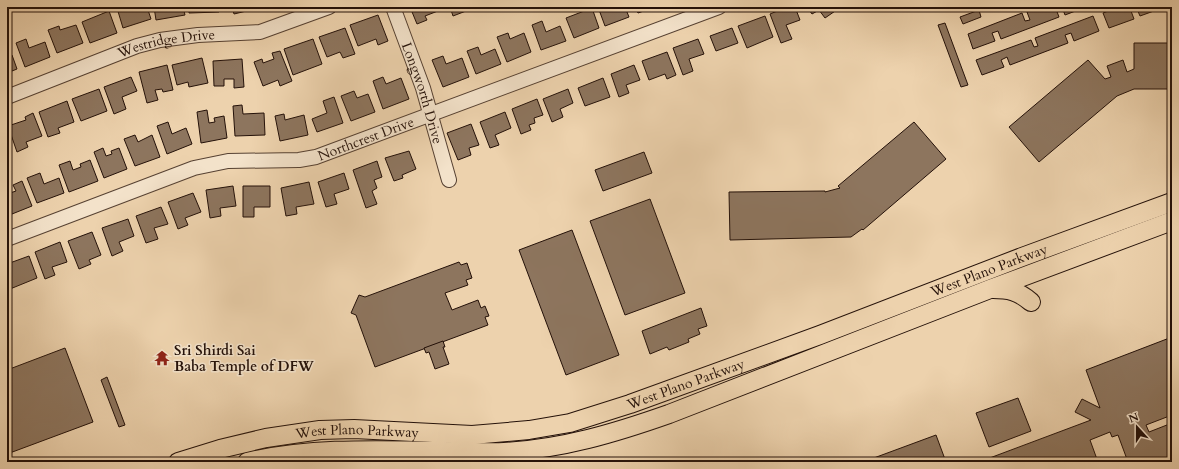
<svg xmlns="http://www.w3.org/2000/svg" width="1179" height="469" viewBox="0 0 1179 469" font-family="Cardo,serif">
<rect width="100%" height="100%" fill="#edd2ad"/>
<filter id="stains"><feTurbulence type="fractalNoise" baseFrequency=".005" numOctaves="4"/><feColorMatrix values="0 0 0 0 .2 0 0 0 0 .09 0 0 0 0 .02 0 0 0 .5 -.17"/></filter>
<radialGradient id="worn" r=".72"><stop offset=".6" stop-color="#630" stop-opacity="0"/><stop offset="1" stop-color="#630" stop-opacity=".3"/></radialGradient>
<g fill="#8d755e" stroke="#241109">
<path d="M7 7H10L12 11 7 13Z"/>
<path d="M120 7H147L151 19 123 28 117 8Z"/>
<path d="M154 7H183L185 15 156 20Z"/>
<path d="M189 7H219V12L189 13Z"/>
<path d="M232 7H263L234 14Z"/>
<path d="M410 7H442L443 9 425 16 427 20 417 24Z"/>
<path d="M450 7H465L466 11 453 16Z"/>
<path d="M598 7H625L629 17 605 26Z"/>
<path d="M635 7H655L638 13Z"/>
<path d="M787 7H795L800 20 786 25 792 39 781 43 770 14Z"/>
<path d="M807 7H841L825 18 819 10 812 14Z"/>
<path d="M1039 7H1062L1056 9 1059 17 1001 39 998 31 992 33 995 41 973 49 968 34 1022 13 1025 21 1030 20 1027 12Z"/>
<path d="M1062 7H1086L1065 15Z"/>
<path d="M1119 7H1165L1140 16 1137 9 1131 11 1134 19 1109 28 1103 13Z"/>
<path d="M592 8 599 28 574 38 566 18Z"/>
<path d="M979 10 981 17 963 24 960 17Z"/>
<path d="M109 11 117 33 90 43 82 22Z"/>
<path d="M378 15 388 41 378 45 376 39 358 46 350 25Z"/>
<path d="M765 16 773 37 747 48 738 26Z"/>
<path d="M1093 16 1099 31 1074 41 1071 33 1065 35 1068 43 1010 65 1007 57 1001 60 1004 67 982 75 976 60 1031 40 1034 47 1038 46 1035 38Z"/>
<path d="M542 21 546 32 560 26 566 41 541 50 532 25Z"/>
<path d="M945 23 968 85 961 87 938 25Z"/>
<path d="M76 25 83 43 57 53 48 30 59 26 60 30Z"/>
<path d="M345 28 355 54 343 58 340 52 327 57 319 37Z"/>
<path d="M732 28 738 43 716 51 710 36Z"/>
<path d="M508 33 510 39 524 33 531 52 507 62 497 37Z"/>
<path d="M26 39 29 48 45 42 50 57 25 67 16 43Z"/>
<path d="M313 39 322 64 293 75 284 49Z"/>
<path d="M698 39 704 54 689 59 693 71 683 75 673 48Z"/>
<path d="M1134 43H1172V89H1134L1117 96 1039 162 1009 127 1088 60 1105 79 1111 77 1107 66 1123 60 1127 72 1134 69Z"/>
<path d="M478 47 481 55 495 49 501 64 476 74 467 51Z"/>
<path d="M280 51 292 81 280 86 278 80 263 86 254 62 262 59 263 63 274 59 272 53Z"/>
<path d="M667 52 676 75 667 79 665 74 649 80 642 61Z"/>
<path d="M12 55 17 69 7 73V57Z"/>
<path d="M443 56 446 64 462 58 469 77 443 87 432 60Z"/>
<path d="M202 58 208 83 189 87 188 82 177 85 172 65Z"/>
<path d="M242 59 244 87 234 88V79H224V86H214L213 61Z"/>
<path d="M167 65 173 90 163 92 162 89 155 90 158 100 147 103 139 72Z"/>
<path d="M634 65 640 80 626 85 629 93 619 97 611 74Z"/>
<path d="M131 77 137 91 122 97 126 109 114 114 104 87Z"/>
<path d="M383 77 386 84 401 78 409 99 383 109 373 81Z"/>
<path d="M603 78 610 97 585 106 578 88Z"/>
<path d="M99 89 107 111 81 121 72 99Z"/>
<path d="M568 89 573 103 560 109 563 117 552 122 543 99Z"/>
<path d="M354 91 357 98 368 94 375 112 351 121 341 96Z"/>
<path d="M334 97 343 123 317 132 312 119 327 113 323 101Z"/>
<path d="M537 99 543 115 534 118 535 123 529 125 531 130 521 134 512 109Z"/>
<path d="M67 101 74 122 58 128 60 133 48 137 39 112Z"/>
<path d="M242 105 243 114 264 113 265 135 235 136 233 106Z"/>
<path d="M207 110 209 123 215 122 214 118 224 116 227 138 201 143 197 112Z"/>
<path d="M505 112 511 128 495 135 499 145 490 148 480 122Z"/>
<path d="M33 113 42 136 26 142 28 147 17 152 8 126 26 120 25 117Z"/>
<path d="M284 114 285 120 304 115 308 135 280 141 275 116Z"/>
<path d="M168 122 172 134 186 128 192 144 167 154 157 126Z"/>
<path d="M914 122 946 159 863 230 862 229 851 237 730 240 729 192 825 191V192L840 188 838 186Z"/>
<path d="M471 124 479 145 469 148 471 155 458 160 447 133Z"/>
<path d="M135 135 138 142 152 135 160 157 135 166 124 139Z"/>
<path d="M7 141 11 153 7 154Z"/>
<path d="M103 148 106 156 112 154 111 151 119 148 127 169 104 178 94 152Z"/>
<path d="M409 151 416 169 402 175 403 178 394 181 385 158Z"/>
<path d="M644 152 652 173 603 191 595 170Z"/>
<path d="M90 160 98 181 69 192 59 165 70 161 73 170 81 167 80 164Z"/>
<path d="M377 161 382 177 374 180 377 188 372 191 377 204 366 208 353 170Z"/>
<path d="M40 173 44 184 59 178 64 193 37 203 27 178Z"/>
<path d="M344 173 349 189 334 194 337 204 326 207 318 182Z"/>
<path d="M22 181 32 206 7 216V194L16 191 13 185Z"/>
<path d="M309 182 314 204 296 207 297 214 286 216 281 188Z"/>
<path d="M233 186 236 206 220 208 221 216 210 218 206 190Z"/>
<path d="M243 186H270V207H254V217H243Z"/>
<path d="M193 193 201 212 185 218 188 225 178 229 168 202Z"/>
<path d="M650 199 685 293 625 315 590 221Z"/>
<path d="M161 207 168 224 154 228 158 239 146 243 136 216Z"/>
<path d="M128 219 134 236 119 242 123 251 112 256 102 228Z"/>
<path d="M572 230 619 355 566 375 519 250Z"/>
<path d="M92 232 101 255 89 260 91 264 79 269 68 241Z"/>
<path d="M60 242 67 262 52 267 55 275 45 279 35 252Z"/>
<path d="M29 256 37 278 10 289 7 281V264Z"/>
<path d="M459 262 461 265 467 263 472 278 466 280 468 285 445 293 452 310 478 300 481 308 485 306 489 316 485 317 488 325 375 367 356 315 351 313 359 295 365 297Z"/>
<path d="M701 308 707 326 698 329 700 334 688 339 689 342 669 350 667 347 650 354 642 331Z"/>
<path d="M1172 337V415L1146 425 1149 432 1172 423V462H1128L1118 435 1112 437 1110 432 1090 440 1098 462H979L1091 420 1075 412 1082 399 1100 408 1086 370Z"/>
<path d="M443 341 445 347H443L449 364 435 369 429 352 426 353 424 348Z"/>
<path d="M65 348 93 422 7 454V370Z"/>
<path d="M107 377 125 425 119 427 101 380Z"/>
<path d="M1018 398 1031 431 989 447 976 413Z"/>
<path d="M936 435 946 462H863Z"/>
</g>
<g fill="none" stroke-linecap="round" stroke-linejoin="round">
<g stroke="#564132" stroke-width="16">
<g id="minor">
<path id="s1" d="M393 7 423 88 449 180"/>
<path id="s2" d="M7 97 137 46 160 40 198 35 260 32 329 7"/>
<path id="s3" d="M7 239 194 168 228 161 299 160 316 157 719 7"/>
</g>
</g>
<g stroke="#241109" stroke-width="20">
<g id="major">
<path d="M993 289C1009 289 1018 291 1031 302"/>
<path id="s4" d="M178 462 220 449 266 438 320 430 354 429 472 435 529 430 570 423 630 404 820 335 1022 257 1172 202"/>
<path d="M247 462C312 447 378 450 444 451 464 451 484 453 504 452 562 449 615 433 669 414L990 289 1172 221"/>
</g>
</g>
<use href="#minor" stroke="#f3e2ca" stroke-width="14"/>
<use href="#major" stroke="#edd2ad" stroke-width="18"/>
</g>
<defs>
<g id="temple-bare" transform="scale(1.2)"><path d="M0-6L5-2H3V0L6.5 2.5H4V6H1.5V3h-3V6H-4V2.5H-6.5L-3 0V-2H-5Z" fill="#8f2418" stroke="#f3e2ca" stroke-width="2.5" paint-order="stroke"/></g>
</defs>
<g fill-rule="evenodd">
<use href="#temple-bare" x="162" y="358"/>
</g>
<g text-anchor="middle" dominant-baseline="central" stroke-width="3" stroke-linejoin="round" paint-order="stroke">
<g font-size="14" fill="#241109" stroke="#f3e2ca">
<text stroke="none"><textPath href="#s2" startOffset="169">Westridge Drive</textPath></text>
<text stroke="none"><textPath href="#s1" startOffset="91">Longworth Drive</textPath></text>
<text stroke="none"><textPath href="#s3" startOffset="376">Northcrest Drive</textPath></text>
<text stroke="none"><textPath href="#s4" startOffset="843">West Plano Parkway</textPath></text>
<text stroke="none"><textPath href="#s4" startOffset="519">West Plano Parkway</textPath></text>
<text stroke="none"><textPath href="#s4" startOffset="183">West Plano Parkway</textPath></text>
</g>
<g font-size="14" font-weight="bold" fill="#241109" stroke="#f3e2ca" text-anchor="start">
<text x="174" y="350">Sri Shirdi Sai<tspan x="174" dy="16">Baba Temple of DFW</tspan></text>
</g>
</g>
<rect width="1179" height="469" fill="none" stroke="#edd2ad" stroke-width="24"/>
<rect x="8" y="8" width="1163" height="453" fill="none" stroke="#241109" stroke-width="2"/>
<rect x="12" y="12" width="1155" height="445" fill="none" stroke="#241109"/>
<g transform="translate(1137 427) rotate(339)" stroke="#f3e2ca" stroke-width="3" paint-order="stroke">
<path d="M0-3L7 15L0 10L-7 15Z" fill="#241109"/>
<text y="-6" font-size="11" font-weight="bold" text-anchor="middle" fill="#241109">N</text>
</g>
<rect width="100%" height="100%" filter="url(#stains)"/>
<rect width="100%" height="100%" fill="url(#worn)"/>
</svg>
